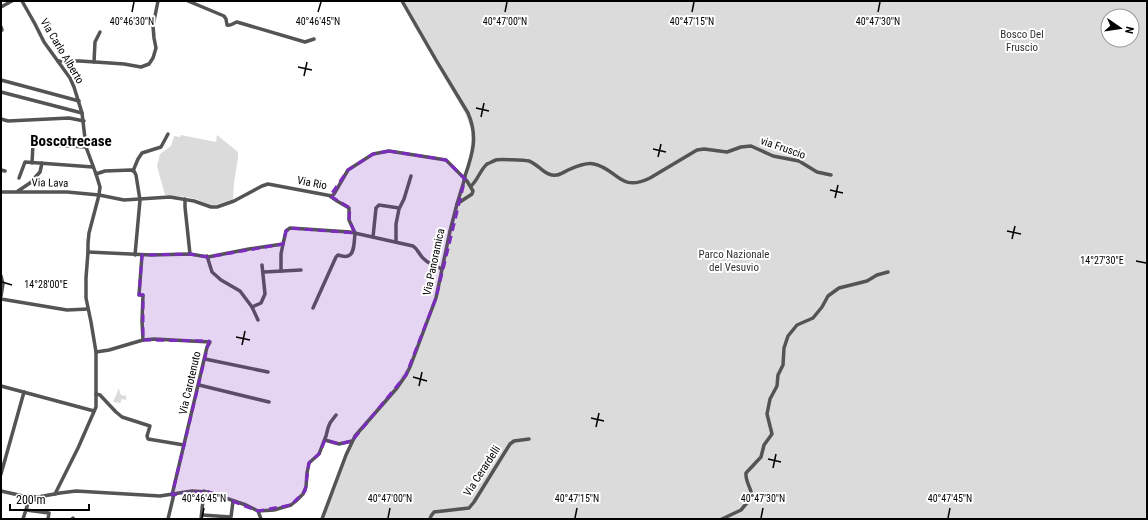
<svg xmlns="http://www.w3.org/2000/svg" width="1148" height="520" viewBox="0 0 1148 520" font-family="'Roboto Condensed',sans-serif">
<rect width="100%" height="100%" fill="#fff"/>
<g fill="#dbdbdb" fill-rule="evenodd">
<path d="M401 1H1147V519H320L354 435 394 388 411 362 434 298 452 217 470 154 472 132 465 113 410 19ZM1108 16H1132V40H1108Z"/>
<path d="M181 135 216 142 217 135 238 152V158L234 183 233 199 213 206 196 199 187 197 165 195 157 166 160 154 171 146 174 136 180 137Z"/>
<path d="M119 388 120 394 124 396 126 395V400L122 399 120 403 113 402Z"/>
</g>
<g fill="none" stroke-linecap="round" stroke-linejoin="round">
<g stroke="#545454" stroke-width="3.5">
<path d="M22 1 35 24 44 42 70 78 74 87 82 113 86 147 96 174 100 187 99 195 89 233 88 243V252L86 278V298L91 322 96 352V407L78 448 55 494"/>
<path d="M188 1 224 16 226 19 227 25C231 26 233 23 237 22L305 42 314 39"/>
<path d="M402 1 436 60 468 113C478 136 473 153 465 176"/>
<path d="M1 7 12 1"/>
<path d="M1 27 2 30"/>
<path d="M58 61H80L110 63 124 64 141 67 149 64 153 58 156 48 154 38 153 26 158 1"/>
<path d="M94 62 95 42 100 32"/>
<path d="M1 80 79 101"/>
<path d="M1 92 82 113"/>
<path d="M1 119 8 121 69 118 84 121"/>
<path d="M32 163 33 144 86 147"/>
<path d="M1 170 5 171"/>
<path d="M133 171 138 159 142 153 161 147 168 134"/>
<path d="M96 174 105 171 131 170 134 171 136 175 140 200 135 255"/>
<path d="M19 178 25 162 93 167"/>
<path d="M471 186C478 180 480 170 487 164 490 163 493 161 496 160 500 159 524 160 529 161 538 164 546 177 556 175 560 175 564 172 568 170 575 167 586 162 594 164 618 169 619 193 650 178L697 150 704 149 727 152 741 147 751 146 773 156 799 161 817 172 831 175"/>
<path d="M18 191 30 183 40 172 42 163"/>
<path d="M1 192H67L99 195 124 200 170 197 194 201 211 207H217L234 201 262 186 268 184 332 196 334 194 348 170 373 154 389 151 446 160 467 181 473 191 472 194 457 204"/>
<path d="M330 196 337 201 349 208V220L355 233"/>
<path d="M185 199V207L190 254"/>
<path d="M373 237 376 208 379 205 399 208"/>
<path d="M396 242V224L399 209 404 199 411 176"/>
<path d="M88 252 151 255 190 254 208 257 249 249 283 244 286 231 290 228 350 232 413 246C418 249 419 255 424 259 429 264 435 266 442 269"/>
<path d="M142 255 139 295H143L142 321 143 340"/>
<path d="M207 256 212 272 221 280 240 291 252 307 258 320"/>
<path d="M281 271V254L283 244"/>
<path d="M264 272 301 270"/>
<path d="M1 276 3 284 1 296"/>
<path d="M1 299 67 310 88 309"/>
<path d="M252 307 261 303 265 294 262 265"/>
<path d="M313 308 336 257 338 255C341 256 345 257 348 256 355 254 354 240 355 234"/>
<path d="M96 352 109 350 143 340 154 339 210 342 207 347 172 495"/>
<path d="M205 359 268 372"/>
<path d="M199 385 269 402"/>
<path d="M1 386 94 411"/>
<path d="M96 394 100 395 116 412 122 417 150 426 147 436 148 439 184 445"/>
<path d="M325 440 339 444 352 441"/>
<path d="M1 474 24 392"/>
<path d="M1 491 23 496 38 497 60 493 76 491 160 496 192 491 208 492 246 505 258 511 274 510 291 505 296 501 303 494 306 487 307 473 309 463 319 454 326 436 328 428 330 423 336 415"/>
<path d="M30 497 31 499 43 501V503"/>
<path d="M26 510 49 513 48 519"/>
<path d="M258 511 261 519"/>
<path d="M202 515 231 517 233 501"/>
<path d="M23 519 30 497"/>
<path d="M72 519 73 518"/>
<path d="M168 519 174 494"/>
<path d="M201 519 204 491"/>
<path d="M322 519 346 455 355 436 397 388 406 375 410 367 436 298 450 231 457 204 464 181"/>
<path d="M430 519 431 516 434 512 469 508 474 502 510 444 514 441 529 439"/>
<path d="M722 519 741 510 752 497C752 489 745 482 746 473L761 457 764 445 772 434 767 414 770 399 777 386 778 375 783 365 784 348 788 336 797 325 813 318 822 307 828 296 839 288 867 281 877 275 888 272"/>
</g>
<path stroke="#545454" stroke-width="3.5" d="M464 181 465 176"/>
</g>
<path fill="#7b2cbf" fill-opacity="0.2" stroke="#7b2cbf" stroke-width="3" stroke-dasharray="8 5" stroke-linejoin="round" d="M389 151 446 160 465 179 436 298 406 375 352 441 339 444 325 440 319 454 309 463 305 491 291 505 258 511 208 492 172 495 209 341 143 340V295H139L142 255 190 254 208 257 283 244 286 231 290 228 355 233 349 220 350 208 330 196 348 170 373 154Z"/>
<path fill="none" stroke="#000" stroke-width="1.5" d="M132 12 134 2M318 12 321 2M505 12 507 2M692 12 694 2M878 12 880 2M298 67 312 70M304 76 307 62M476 108 489 111M481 117 484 103M653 149 666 152M658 157 661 144M830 190 843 193M835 198 838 185M1007 231 1021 234M1012 239 1015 226M1136 261 1146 263M2 282 12 285M236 337 250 340M242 345 245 331M413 377 427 381M419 386 422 372M591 418 604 421M596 427 599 413M768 459 781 462M773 468 776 454M202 518 204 508M388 518 390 508M575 518 577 508M761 518 763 508M948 518 950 508"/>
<g text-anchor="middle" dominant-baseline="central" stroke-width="4" stroke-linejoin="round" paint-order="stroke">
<g font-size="11" fill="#323232" stroke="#fff">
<text x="1022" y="34">Bosco Del<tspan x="1022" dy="13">Fruscio</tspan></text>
<text x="734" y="254">Parco Nazionale<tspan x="734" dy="13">del Vesuvio</tspan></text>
</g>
<g font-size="11" fill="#000" stroke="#fff">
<text transform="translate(62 51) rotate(59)">Via Carlo Alberto</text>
<text transform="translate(783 148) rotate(19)">via Fruscio</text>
<text transform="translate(50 183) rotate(1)">Via Lava</text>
<text transform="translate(312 183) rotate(11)">Via Rio</text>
<text transform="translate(434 262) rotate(-78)">Via Panoramica</text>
<text transform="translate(190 383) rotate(-77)">Via Carotenuto</text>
<text transform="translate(482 471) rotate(-57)">Via Cerardelli</text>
</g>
<g font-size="15" font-weight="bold" fill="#000" stroke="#fff">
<text x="71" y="141">Boscotrecase</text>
</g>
</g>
<g font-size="10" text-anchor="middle" fill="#000" stroke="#fff" stroke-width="4" stroke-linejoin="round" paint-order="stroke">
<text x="132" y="25">40°46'30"N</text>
<text x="318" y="25">40°46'45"N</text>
<text x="505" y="25">40°47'00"N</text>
<text x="692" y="25">40°47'15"N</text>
<text x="878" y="25">40°47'30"N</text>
<text x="1102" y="264">14°27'30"E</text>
<text x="46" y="288">14°28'00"E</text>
<text x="204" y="502">40°46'45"N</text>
<text x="390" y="502">40°47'00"N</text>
<text x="577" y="502">40°47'15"N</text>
<text x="763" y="502">40°47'30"N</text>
<text x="950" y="502">40°47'45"N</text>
</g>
<rect width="1148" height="520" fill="none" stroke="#000000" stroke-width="4"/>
<g transform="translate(1120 28) rotate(103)"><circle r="19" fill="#ffffff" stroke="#999999"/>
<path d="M0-3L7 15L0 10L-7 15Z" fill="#000000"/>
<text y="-6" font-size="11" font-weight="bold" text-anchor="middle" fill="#000000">N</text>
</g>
<path d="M10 504v6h79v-6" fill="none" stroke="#000000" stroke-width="2"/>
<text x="16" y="504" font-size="12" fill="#000000" stroke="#ffffff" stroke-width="3" paint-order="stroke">200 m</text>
</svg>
